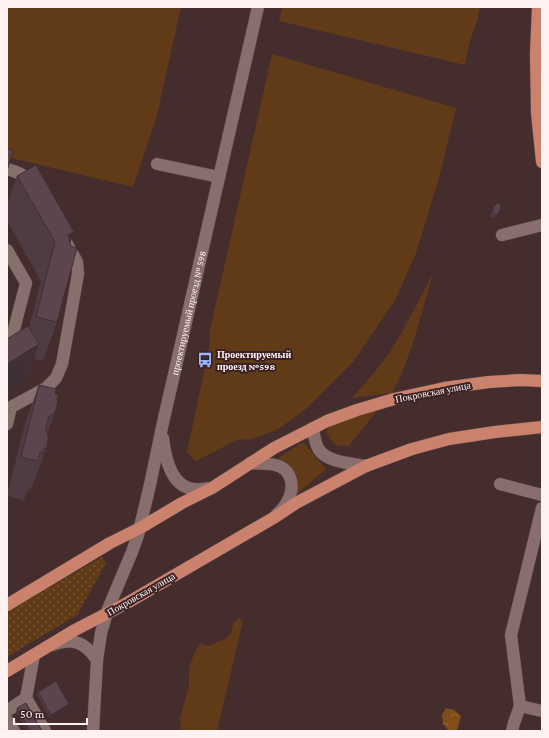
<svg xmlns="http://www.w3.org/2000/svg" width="549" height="738" viewBox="0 0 549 738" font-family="'Crimson Pro',serif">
<defs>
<pattern id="forest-crowns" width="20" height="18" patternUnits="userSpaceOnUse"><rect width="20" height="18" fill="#814d18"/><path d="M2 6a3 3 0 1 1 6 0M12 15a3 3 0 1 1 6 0" fill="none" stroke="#94673a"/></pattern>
<pattern id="park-dots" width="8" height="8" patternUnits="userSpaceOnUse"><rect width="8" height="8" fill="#613b18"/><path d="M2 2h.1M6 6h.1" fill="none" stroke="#79583a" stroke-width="1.8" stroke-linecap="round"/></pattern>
</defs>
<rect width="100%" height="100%" fill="#452d2e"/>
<g fill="#613b18">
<path d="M7 7H181L157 115 133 187 7 157Z"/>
<path d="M282 7H480L478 18 469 44 465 65 279 21Z"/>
<path d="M272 54 456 108 439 178 416 253 395 300 353 362 306 409 277 430 252 439 237 440 196 461 187 452 210 345V330Z"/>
<path d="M433 274C421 314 412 356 392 393L352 398C366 382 381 366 393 347 407 324 420 298 433 274Z"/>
<path d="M379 408 349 446C334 446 334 445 327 433L328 424Z"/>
<path d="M303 442 326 469 296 495C299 471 296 469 275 460Z"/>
<path d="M240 618 243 621 217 731H181L180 720 182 711 189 685V668L195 651 200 644 209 646 225 639 231 634C232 627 233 621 240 618Z"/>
</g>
<path fill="url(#forest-crowns)" d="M446 708 454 710 461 716 457 731H449L443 724 442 715Z"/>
<path fill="url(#park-dots)" d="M102 557 106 563 77 615 7 657V612Z"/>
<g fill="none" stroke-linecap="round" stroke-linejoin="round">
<g stroke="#5d4a4b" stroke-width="13">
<g id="minor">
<path d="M157 164 219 177"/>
<path d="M7 169C17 172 26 175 32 183"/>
<path d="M502 235 542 225"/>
<path d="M7 250 26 283 9 349 7 350"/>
<path d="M7 424 11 407 46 388 56 378 62 364 78 274 77 262 67 244"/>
<path d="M313 428C314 435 315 444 319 450 329 463 351 463 366 466"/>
<path d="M163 438C165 456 170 486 193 489 199 490 206 488 212 488"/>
<path d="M250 463C258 464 267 463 275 465 293 469 295 488 287 502 284 507 281 511 277 514"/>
<path d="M500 484 542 495"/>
<path d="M542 508 511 635 520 706 542 711"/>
<path d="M52 645C73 638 84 641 97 660"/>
<path d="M26 698 45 731"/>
<path d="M7 709H10L26 698 34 655"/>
<path d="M7 720 14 731"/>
<path id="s1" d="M93 731 97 660 101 633 108 609 132 552 138 535 150 485 162 427 258 7"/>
<path d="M512 731 514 723 520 706"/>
</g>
</g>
<g stroke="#5d4a4b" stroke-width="13">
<g id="major">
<path d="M538 7 536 54 537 113 542 162"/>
<path d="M7 605 110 543 140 528 182 503 212 488 274 448 327 421 357 410 394 399 444 388 489 382 520 380 542 381"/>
<path d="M7 671 75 630 127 603 275 517 296 503 366 466 412 449 449 439 495 432 542 427"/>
</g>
</g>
<use href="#minor" stroke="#896e6e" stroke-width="12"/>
<use href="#major" stroke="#cb826d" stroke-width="12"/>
</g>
<g fill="#4f3b42">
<path d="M17 176 74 232 70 243 57 322 43 361 34 359 25 383 29 328 41 281 7 221V204Z"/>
<path d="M493 209H500L496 218H494L491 217V213Z"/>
<path d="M39 385 57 400 55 413 48 431 46 449 32 487H31L29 491H27L24 500 7 496 25 423Z"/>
<path d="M38 692 69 704 68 708 50 718 37 695Z"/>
<path d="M17 708 42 731H27L16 712Z"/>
</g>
<g fill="#403036">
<path d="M500 209 496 218H494Z"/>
<path d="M74 232 60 270 68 235Z"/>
<path d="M39 344 25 383 7 394V364Z"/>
<path d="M69 704 68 708 50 718 51 715Z"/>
</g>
<g fill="#5c454d" stroke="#403036">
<path d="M7 149 13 150 7 171Z"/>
<path d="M36 165 74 232 68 235 71 246 77 248 57 322 36 317 55 242 17 176Z"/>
<path d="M498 203 501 206 500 209 498 214 496 215 493 213V209L494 206Z"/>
<path d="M28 326 39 344 7 364V339Z"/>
<path d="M39 385 56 389 55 394 58 395 57 400 58 401 55 413H53L52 416H49L45 431H48L47 436H49L46 449 44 448 43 453 40 452 38 461 21 457Z"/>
<path d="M56 681 69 704 51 715 38 692Z"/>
<path d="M26 703 42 731H30L17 708Z"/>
</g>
<defs>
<g id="bus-bare" transform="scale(1.2)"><path d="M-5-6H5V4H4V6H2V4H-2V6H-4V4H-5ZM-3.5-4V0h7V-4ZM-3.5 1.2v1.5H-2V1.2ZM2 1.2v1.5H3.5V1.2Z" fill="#9bb5fd" stroke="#3a2324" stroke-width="2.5" paint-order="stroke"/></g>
</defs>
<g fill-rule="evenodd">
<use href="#bus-bare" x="205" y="360"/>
</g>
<g text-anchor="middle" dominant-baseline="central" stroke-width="4" stroke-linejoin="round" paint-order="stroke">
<g font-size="10" fill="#fef1f1" stroke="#3a2324">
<text stroke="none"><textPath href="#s1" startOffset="431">проектируемый проезд № 598</textPath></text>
<text transform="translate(433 392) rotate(-11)">Покровская улица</text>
<text transform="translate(141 594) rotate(-30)">Покровская улица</text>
</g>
<g font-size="10" font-weight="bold" fill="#fef1f1" stroke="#3a2324" text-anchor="start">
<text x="217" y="354">Проектируемый<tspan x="217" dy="12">проезд №598</tspan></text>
</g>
</g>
<rect width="549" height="738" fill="none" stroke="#fef1f1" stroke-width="16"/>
<path d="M14 718v6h73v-6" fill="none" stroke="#fef1f1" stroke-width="2"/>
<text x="20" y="718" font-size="12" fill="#fef1f1" stroke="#3a2324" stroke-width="3" paint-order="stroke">50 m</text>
</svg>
